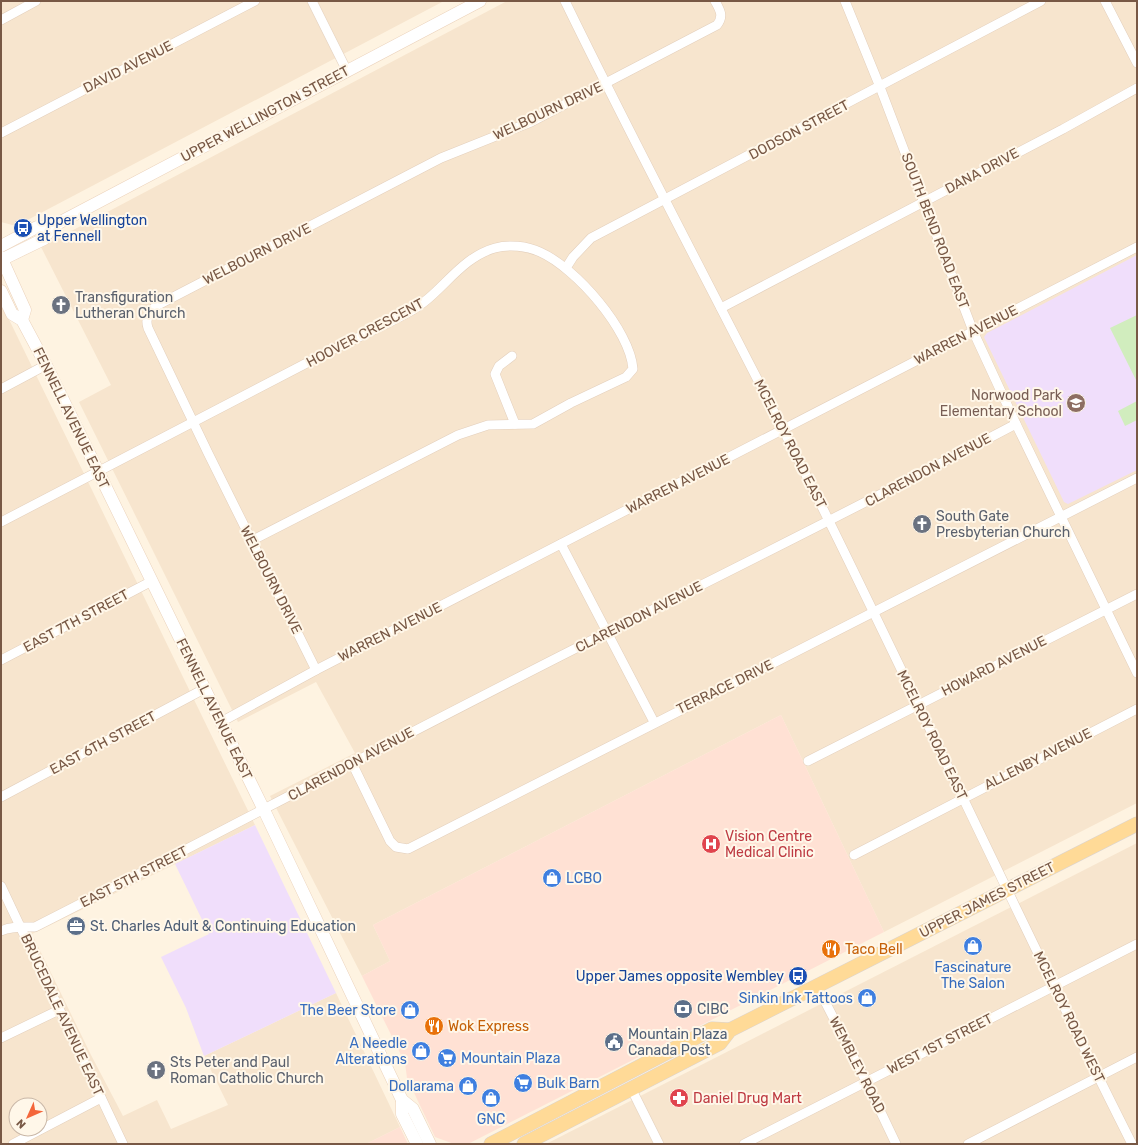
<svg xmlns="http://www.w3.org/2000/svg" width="1138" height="1145" viewBox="0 0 1138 1145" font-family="Rubik,sans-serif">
<rect width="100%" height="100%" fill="#fef3e1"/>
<g fill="#f7e5ce" fill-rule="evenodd">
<path d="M1 1H444L16 226 1 222Z"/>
<path d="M507 1H1137V803L884 932 781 715 373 925 390 961 362 976 270 796 355 753 316 682 238 722 79 402 111 385 41 247Z"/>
<path d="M1 303 255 825 32 934 91 1055 123 1116 157 1100 171 1129 228 1105 204 1056 336 993 400 1127 366 1144H1ZM16 1105H40V1129H16Z"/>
<path d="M1137 843V1144H546Z"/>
</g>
<g fill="#ffe1d4">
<path d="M781 715 884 932 468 1144H454L435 1137 407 1078 405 1063 362 976 390 961 373 925Z"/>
<path d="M400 1127 408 1144H366Z"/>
</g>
<g fill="#f0defb">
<path d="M1137 255V470L1068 504 1064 502 984 337 987 333Z"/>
<path d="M255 825 336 993 204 1056 186 1008 161 957 209 934 175 864Z"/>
</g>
<g fill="#d1edbe">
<path d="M1137 315V382L1110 328Z"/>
<path d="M1137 401V420L1125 426 1118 411Z"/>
</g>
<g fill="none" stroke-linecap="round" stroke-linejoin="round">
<g stroke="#e3cfbc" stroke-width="10">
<g id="minor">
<path d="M312 1 347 71"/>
<path d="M565 1C650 176 743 347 829 521 931 728 1028 938 1132 1144"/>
<path d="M845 1 880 87 973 331 1016 424 1137 673"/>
<path d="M1105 1 1137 63"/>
<path d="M1 20 36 1"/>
<path d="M1 133 255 1"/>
<path d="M566 268 573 257 591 238 1041 1"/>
<path d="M721 308 1063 129 1137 88"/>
<path d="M512 356 499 366 495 374 515 424"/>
<path d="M1 389 46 365"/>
<path d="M1 522C110 466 218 409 326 353 354 339 382 327 409 312 441 295 459 258 495 248 509 244 527 246 540 252 576 268 630 330 633 369L626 377 571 403 533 424 488 425 458 435 251 541"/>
<path d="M561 544 654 722"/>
<path d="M1 660 152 581"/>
<path d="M316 670 208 453 148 328C145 319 148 312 156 306L441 158 531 122 717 25C724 16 720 10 715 1"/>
<path d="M221 722 316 670 1137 247"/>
<path d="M808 761 1137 594"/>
<path d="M352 763 390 841 396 847 408 849 1137 478"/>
<path d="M1 797 204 689"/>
<path d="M854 855 1137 709"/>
<path d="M1 886 123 1144"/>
<path d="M1 931C11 926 24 927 35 927 226 830 415 729 606 633 743 564 880 496 1016 424"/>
<path d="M817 986 866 1081 896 1144"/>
<path d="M1 1038 59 1010"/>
<path d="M631 1088 659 1144"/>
<path d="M13 1144 101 1098"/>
<path d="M744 1144 1137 944"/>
<path d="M968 1144 1137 1057"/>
</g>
</g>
<g stroke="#ebd2bb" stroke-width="13">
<g id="secondary">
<path d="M1 246 37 227H51L480 1"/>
<path d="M1 257 25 310 22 320"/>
<path d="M1 260 44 239 51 227"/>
<path d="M1 291 12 314 22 320 46 365 264 810 402 1100V1114L417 1144"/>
<path d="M402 1100 413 1109 430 1144"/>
</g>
</g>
<g stroke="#dcd4cf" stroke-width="15">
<g id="primary">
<path d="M491 1144 712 1029 730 1030"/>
<path d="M524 1144 720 1043 730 1030 1137 824"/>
</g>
</g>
<use href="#minor" stroke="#fff" stroke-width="9"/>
<use href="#secondary" stroke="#fff" stroke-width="12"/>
<use href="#primary" stroke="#ffda97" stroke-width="14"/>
</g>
<defs>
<g id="bus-disc" transform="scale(1)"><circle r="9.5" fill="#1a4fb4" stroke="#fff7e9"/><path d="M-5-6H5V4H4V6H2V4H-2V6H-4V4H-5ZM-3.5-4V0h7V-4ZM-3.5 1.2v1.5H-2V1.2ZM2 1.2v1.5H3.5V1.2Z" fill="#fff"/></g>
<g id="church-disc" transform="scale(1)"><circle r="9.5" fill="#6b7280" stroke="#fff7e9"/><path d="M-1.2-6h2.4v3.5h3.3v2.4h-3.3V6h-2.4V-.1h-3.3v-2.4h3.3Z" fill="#fff"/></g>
<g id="school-disc" transform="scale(1)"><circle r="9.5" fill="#8d6e63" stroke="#fff7e9"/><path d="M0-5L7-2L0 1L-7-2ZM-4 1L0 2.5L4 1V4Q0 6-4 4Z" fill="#fff"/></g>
<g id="hospital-disc" transform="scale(1)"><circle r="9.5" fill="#e0444e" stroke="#fff7e9"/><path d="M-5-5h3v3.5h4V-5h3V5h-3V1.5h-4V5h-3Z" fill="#fff"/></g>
<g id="shop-disc" transform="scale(1)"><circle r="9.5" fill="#3f7fe0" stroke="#fff7e9"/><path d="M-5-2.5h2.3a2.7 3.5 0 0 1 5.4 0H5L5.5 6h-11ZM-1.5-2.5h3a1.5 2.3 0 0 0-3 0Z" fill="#fff"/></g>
<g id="office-disc" transform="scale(1)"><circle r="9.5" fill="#5c6f8a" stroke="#fff7e9"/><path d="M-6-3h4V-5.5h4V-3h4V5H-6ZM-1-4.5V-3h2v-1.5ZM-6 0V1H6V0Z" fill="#fff"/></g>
<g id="restaurant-disc" transform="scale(1)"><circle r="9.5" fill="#e8710a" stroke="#fff7e9"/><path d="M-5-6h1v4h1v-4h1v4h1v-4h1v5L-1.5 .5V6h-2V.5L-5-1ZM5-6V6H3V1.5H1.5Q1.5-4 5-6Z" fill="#fff"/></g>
<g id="bank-disc" transform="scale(1)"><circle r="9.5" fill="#5c6f8a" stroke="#fff7e9"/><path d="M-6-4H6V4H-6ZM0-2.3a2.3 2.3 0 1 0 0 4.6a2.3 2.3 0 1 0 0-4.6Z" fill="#fff"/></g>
<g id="civic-disc" transform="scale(1)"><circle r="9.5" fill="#5c6f8a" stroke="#fff7e9"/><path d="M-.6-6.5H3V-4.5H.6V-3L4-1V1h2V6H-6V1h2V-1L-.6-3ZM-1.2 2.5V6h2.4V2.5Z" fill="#fff"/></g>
<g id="supermarket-disc" transform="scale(1)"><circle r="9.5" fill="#3f7fe0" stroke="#fff7e9"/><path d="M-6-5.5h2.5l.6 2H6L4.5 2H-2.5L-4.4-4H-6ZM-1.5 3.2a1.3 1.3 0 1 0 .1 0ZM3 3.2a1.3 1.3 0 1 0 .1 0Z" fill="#fff"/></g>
<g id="pharmacy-disc" transform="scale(1)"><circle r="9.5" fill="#e0444e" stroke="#fff7e9"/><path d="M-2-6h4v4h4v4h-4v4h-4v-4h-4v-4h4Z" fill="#fff"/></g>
</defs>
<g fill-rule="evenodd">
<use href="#bus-disc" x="23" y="228"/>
<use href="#church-disc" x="61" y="305"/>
<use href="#school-disc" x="1076" y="403"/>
<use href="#church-disc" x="922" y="524"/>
<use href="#hospital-disc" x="711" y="844"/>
<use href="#shop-disc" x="552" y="878"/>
<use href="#office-disc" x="76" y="926"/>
<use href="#shop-disc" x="973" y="946"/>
<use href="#restaurant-disc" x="831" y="949"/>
<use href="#bus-disc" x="798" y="976"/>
<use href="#shop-disc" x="867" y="998"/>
<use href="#bank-disc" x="683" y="1009"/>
<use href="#shop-disc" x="410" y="1010"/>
<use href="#restaurant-disc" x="434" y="1026"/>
<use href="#civic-disc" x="614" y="1042"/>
<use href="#shop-disc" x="421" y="1051"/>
<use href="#supermarket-disc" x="447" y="1058"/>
<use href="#church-disc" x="156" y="1070"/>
<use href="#supermarket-disc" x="523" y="1083"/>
<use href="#shop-disc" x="468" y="1086"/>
<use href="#shop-disc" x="491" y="1098"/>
<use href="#pharmacy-disc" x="679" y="1098"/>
</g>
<g text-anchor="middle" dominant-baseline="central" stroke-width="4" stroke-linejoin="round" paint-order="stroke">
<g font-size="14" fill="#785845" stroke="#fff7e9">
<text transform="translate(128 67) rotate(-27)">DAVID AVENUE</text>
<text transform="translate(548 111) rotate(-25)">WELBOURN DRIVE</text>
<text transform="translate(265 114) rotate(-28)">UPPER WELLINGTON STREET</text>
<text transform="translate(799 130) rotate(-28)">DODSON STREET</text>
<text transform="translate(982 171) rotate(-28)">DANA DRIVE</text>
<text transform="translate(935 231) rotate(69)">SOUTH BEND ROAD EAST</text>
<text transform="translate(257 254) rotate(-27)">WELBOURN DRIVE</text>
<text transform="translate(365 333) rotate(-28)">HOOVER CRESCENT</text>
<text transform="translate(966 335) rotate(-27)">WARREN AVENUE</text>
<text transform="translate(71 418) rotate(64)">FENNELL AVENUE EAST</text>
<text transform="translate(790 444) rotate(63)">MCELROY ROAD EAST</text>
<text transform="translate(928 470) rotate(-28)">CLARENDON AVENUE</text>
<text transform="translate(678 484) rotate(-27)">WARREN AVENUE</text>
<text transform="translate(271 580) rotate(63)">WELBOURN DRIVE</text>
<text transform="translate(639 617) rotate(-27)">CLARENDON AVENUE</text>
<text transform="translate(76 621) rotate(-28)">EAST 7TH STREET</text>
<text transform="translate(390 632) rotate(-27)">WARREN AVENUE</text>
<text transform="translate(994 666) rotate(-27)">HOWARD AVENUE</text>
<text transform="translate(725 687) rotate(-26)">TERRACE DRIVE</text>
<text transform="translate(214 709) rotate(64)">FENNELL AVENUE EAST</text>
<text transform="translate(932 735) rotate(64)">MCELROY ROAD EAST</text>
<text transform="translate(103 743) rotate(-28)">EAST 6TH STREET</text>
<text transform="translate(1038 759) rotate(-27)">ALLENBY AVENUE</text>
<text transform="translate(351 764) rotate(-28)">CLARENDON AVENUE</text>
<text transform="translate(134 877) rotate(-27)">EAST 5TH STREET</text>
<text transform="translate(987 900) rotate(-27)">UPPER JAMES STREET</text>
<text transform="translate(62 1015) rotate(65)">BRUCEDALE AVENUE EAST</text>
<text transform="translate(1069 1017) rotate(64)">MCELROY ROAD WEST</text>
<text transform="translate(940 1044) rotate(-27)">WEST 1ST STREET</text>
<text transform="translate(857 1065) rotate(63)">WEMBLEY ROAD</text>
</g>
<g font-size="14" fill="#164399" stroke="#fff7e9" text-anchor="start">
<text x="37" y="220">Upper Wellington<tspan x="37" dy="16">at Fennell</tspan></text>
<text x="784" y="976" text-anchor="end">Upper James opposite Wembley</text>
</g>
<g font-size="14" fill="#5b616d" stroke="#fff7e9" text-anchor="start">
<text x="75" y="297">Transfiguration<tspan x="75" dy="16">Lutheran Church</tspan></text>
<text x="936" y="516">South Gate<tspan x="936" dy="16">Presbyterian Church</tspan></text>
<text x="170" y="1062">Sts Peter and Paul<tspan x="170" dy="16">Roman Catholic Church</tspan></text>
</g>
<g font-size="14" fill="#785e54" stroke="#fff7e9" text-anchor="end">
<text x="1062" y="395">Norwood Park<tspan x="1062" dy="16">Elementary School</tspan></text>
</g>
<g font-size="14" fill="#be3a42" stroke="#fff7e9" text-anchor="start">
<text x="725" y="836">Vision Centre<tspan x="725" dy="16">Medical Clinic</tspan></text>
<text x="693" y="1098">Daniel Drug Mart</text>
</g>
<g font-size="14" fill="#366cbe" stroke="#fff7e9" text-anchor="end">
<text x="566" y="878" text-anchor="start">LCBO</text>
<text x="973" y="967" text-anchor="middle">Fascinature<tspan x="973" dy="16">The Salon</tspan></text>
<text x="853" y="998">Sinkin Ink Tattoos</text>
<text x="396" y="1010">The Beer Store</text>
<text x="407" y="1043">A Needle<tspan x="407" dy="16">Alterations</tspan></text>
<text x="461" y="1058" text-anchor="start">Mountain Plaza</text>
<text x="537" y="1083" text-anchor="start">Bulk Barn</text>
<text x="454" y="1086">Dollarama</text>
<text x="491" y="1119" text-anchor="middle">GNC</text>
</g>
<g font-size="14" fill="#4e5e75" stroke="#fff7e9" text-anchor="start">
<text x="90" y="926">St. Charles Adult &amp; Continuing Education</text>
<text x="697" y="1009">CIBC</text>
<text x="628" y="1034">Mountain Plaza<tspan x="628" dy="16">Canada Post</tspan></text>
</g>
<g font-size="14" fill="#c56008" stroke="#fff7e9" text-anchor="start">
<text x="845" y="949">Taco Bell</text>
<text x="448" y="1026">Wok Express</text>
</g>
</g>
<rect width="1138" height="1145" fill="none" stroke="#785845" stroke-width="4"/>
<g transform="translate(28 1117) rotate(225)"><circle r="19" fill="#fff7e9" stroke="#c9b7a7"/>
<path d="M0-3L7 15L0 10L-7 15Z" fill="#f4663a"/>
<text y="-6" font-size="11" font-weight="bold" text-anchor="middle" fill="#785845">N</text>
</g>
</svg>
